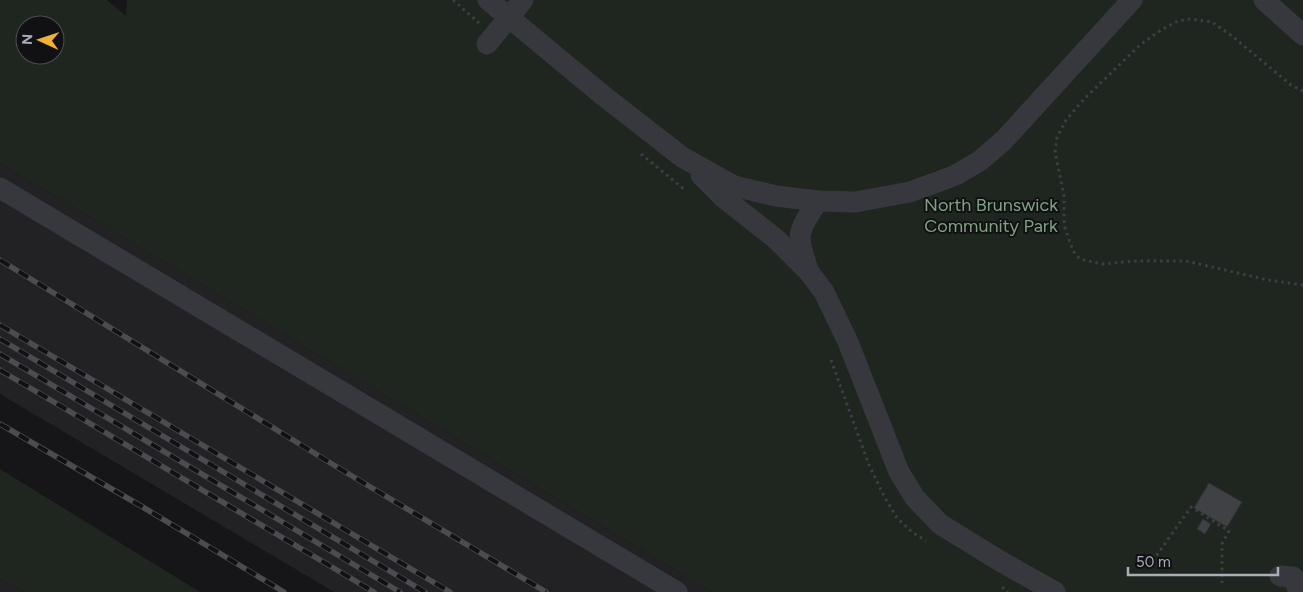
<svg xmlns="http://www.w3.org/2000/svg" width="1303" height="592" viewBox="0 0 1303 592" font-family="Figtree,sans-serif">
<rect width="100%" height="100%" fill="#161618"/>
<g fill="#222225">
<path d="M0 163 712 592H334L0 394Z"/>
<path d="M0 579 25 592H0Z"/>
</g>
<g fill="#1e261f" fill-rule="evenodd">
<path d="M0 0H107L126 16 127 0H1303V592H712L0 163ZM25 25H55V55H25Z"/>
<path d="M0 469 200 592H25L0 579Z"/>
</g>
<g fill="#404145" stroke="#303034">
<path d="M1209 483 1242 502 1227 527 1194 508Z"/>
<path d="M1203 519 1211 524 1205 534 1197 529Z"/>
</g>
<g fill="none" stroke-linecap="round" stroke-linejoin="round">
<g stroke="#3d3f44" stroke-width="3" stroke-dasharray="2.5 4" stroke-linecap="butt">
<path d="M453 0 479 23"/>
<path d="M1303 91 1291 85 1232 36 1212 22 1190 19 1178 21 1161 30 1140 45 1085 98 1066 120 1057 137 1055 152 1064 196V219L1065 228 1073 251 1080 259 1102 264 1136 261H1186L1268 280 1303 285"/>
<path d="M641 154 685 190"/>
<path d="M831 360 869 465 884 496 897 518 912 532 926 541"/>
<path d="M1149 566 1191 507 1229 531 1222 544V583"/>
<path d="M1002 587 1008 592"/>
</g>
<g stroke="#37383d" stroke-width="21">
<path d="M488 0 600 93 682 157 734 186 776 196 818 201 855 202 910 192 956 175 981 160 1004 140 1132 0"/>
<path d="M1264 0 1303 35"/>
<path d="M487 44 523 0"/>
<path d="M701 175 724 198 776 239 809 272 824 292 848 342 899 472 915 498 940 524 1000 561 1055 592"/>
<path d="M0 188 677 592"/>
<path d="M808 270C796 233 797 233 818 201"/>
<path d="M1280 576 1293 577 1299 592"/>
</g>
<g stroke="#4a4c52" stroke-width="5.5">
<g id="rail">
<path d="M0 260 337 467 546 592"/>
<path d="M0 325 450 592"/>
<path d="M0 339 425 592"/>
<path d="M0 354 400 592"/>
<path d="M0 370 374 592"/>
<path d="M0 424 141 506 284 592"/>
</g>
</g>
<use href="#rail" stroke="#111113" stroke-width="4" stroke-dasharray="11" stroke-linecap="butt"/>
</g>
<g text-anchor="middle" dominant-baseline="central" stroke-width="4" stroke-linejoin="round" paint-order="stroke">
<g font-size="18" fill="#7fa381" stroke="#111113">
<text x="991" y="205">North Brunswick<tspan x="991" dy="21">Community Park</tspan></text>
</g>
</g>
<g transform="translate(40 40) rotate(273)"><circle r="24" fill="#111113" stroke="#4d4f55"/>
<path d="M0-4L9 19L0 12L-9 19Z" fill="#f2b134"/>
<text y="-8" font-size="14" font-weight="bold" text-anchor="middle" fill="#a8adb8">N</text>
</g>
<path d="M1128 567v8h150v-8" fill="none" stroke="#a8adb8" stroke-width="2.5"/>
<text x="1136" y="567" font-size="15" fill="#a8adb8" stroke="#111113" stroke-width="4" paint-order="stroke">50 m</text>
</svg>
